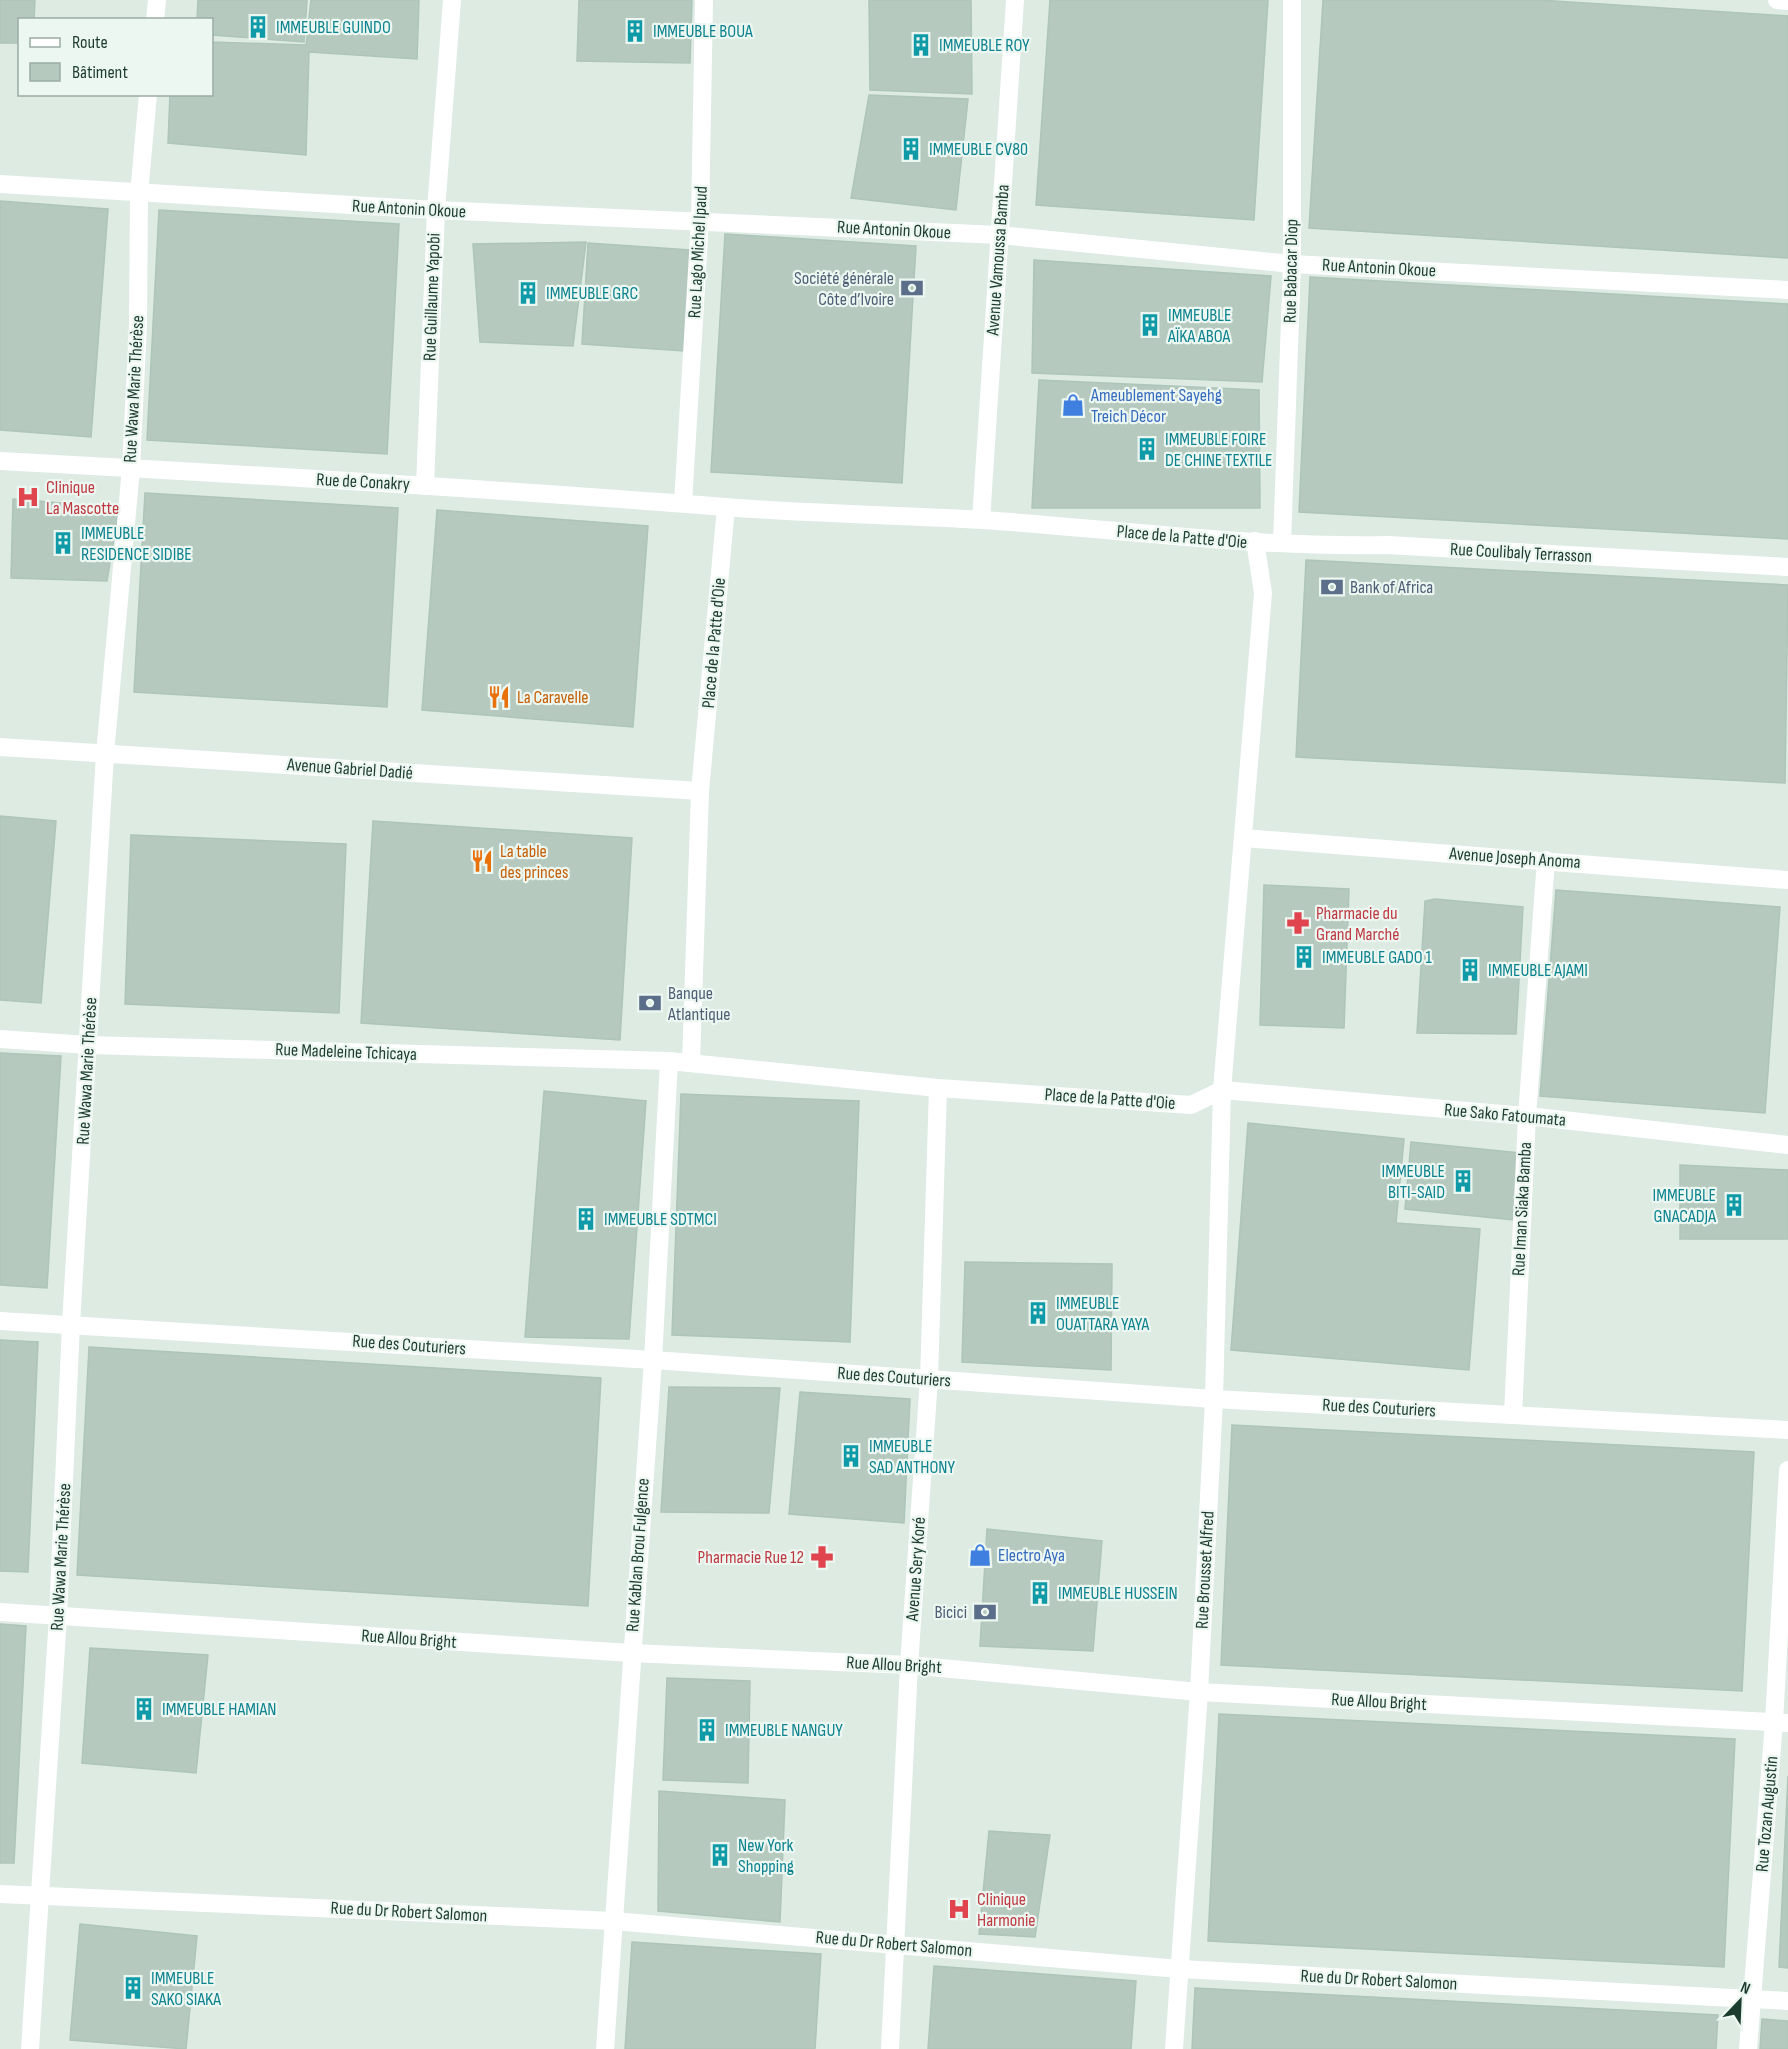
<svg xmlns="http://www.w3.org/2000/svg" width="1788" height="2049" viewBox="0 0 1788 2049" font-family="'Sofia Sans Condensed',sans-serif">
<rect width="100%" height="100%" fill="#ddebe3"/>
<g fill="#b5c9be" stroke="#aec5b9" stroke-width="1.5">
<path d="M0 0H35L34 20H20V43H0Z"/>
<path d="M198 0H307L304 42 212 35V20H197Z"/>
<path d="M311 0H419L417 59 309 52 306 155 168 143 170 94H212V42L306 45Z"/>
<path d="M579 0H692L690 63 577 61Z"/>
<path d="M869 0H971L972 94 870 90Z"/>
<path d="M1050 0H1268L1254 220 1036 205Z"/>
<path d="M1323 0H1539L1788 16V258L1309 228Z"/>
<path d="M869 95 968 99 956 210 851 198Z"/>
<path d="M0 201 108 209 91 437 0 430Z"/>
<path d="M159 210 399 224 387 454 147 440Z"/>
<path d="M725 234 916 246 902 483 711 472Z"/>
<path d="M586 242 573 346 480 342 473 244Z"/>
<path d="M588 243 690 250 684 351 582 344Z"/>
<path d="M1034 260 1271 276 1262 382 1032 373Z"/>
<path d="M1310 277 1788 304V539L1299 512Z"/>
<path d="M1039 380 1259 390 1260 508H1032Z"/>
<path d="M145 493 398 508 387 707 134 692Z"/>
<path d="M13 499 119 508 107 581 11 578Z"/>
<path d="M437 510 648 526 633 727 422 710Z"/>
<path d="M1306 560 1788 585 1785 783 1296 757Z"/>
<path d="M0 816 56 821 41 1003 0 1000Z"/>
<path d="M373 821 632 838 620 1040 361 1023Z"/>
<path d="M131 835 346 844 339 1013 125 1004Z"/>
<path d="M1264 885 1349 889 1344 1028 1260 1025Z"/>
<path d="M1556 890 1780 907 1765 1113 1540 1096Z"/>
<path d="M1435 899 1523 907 1516 1034 1417 1033 1425 901Z"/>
<path d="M0 1053 61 1056 47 1288 0 1285Z"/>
<path d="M544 1091 646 1101 629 1339 525 1337Z"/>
<path d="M681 1094 859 1101 850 1342 672 1335Z"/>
<path d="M1248 1123 1404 1139 1396 1223 1480 1229 1469 1370 1231 1350Z"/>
<path d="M1411 1142 1520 1153 1514 1220 1405 1209Z"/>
<path d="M1680 1165 1788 1170V1239H1680Z"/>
<path d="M965 1262 1112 1264 1111 1370 962 1362Z"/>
<path d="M0 1340 38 1342 28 1572 0 1571Z"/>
<path d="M89 1347 601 1378 588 1606 77 1575Z"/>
<path d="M669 1387 780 1388 769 1513 661 1512Z"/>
<path d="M800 1392 910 1399 904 1523 789 1514Z"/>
<path d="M1232 1425 1754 1452 1742 1691 1221 1665Z"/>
<path d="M987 1529 1102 1541 1093 1651 980 1646Z"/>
<path d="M0 1624 26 1626 14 1863H0Z"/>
<path d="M90 1648 208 1655 196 1773 82 1763Z"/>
<path d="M667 1678 750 1681 748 1783 663 1780Z"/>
<path d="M1219 1714 1735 1739 1724 1967 1208 1941Z"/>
<path d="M1788 1776V1968L1779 1967Z"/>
<path d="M659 1791 785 1800 780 1922 658 1911Z"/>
<path d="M989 1831 1050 1835 1035 1937 979 1934Z"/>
<path d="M80 1924 197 1936 186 2049 70 2040Z"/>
<path d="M632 1942 821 1954 815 2049H625Z"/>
<path d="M934 1966 1136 1981 1131 2049H928Z"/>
<path d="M1195 1988 1718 2015 1716 2049H1192Z"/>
<path d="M1762 2019 1788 2021V2049H1760Z"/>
</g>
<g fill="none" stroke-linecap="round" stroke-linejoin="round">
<g stroke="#fff" stroke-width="18">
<path d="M1777 0 1788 1"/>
<path d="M155 20 157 0"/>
<path d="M0 184 436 210 1000 235 1292 264 1788 290"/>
<path d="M0 461C242 474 483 488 725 507 811 514 897 515 983 520 1117 529 1252 548 1387 545L1788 567"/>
<path d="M425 486 436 210 452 0"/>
<path d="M683 503 700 221 704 0"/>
<path d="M981 520 1015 0"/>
<path d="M1282 543 1292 264V0"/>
<path d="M0 747 700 791"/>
<path d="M1243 838 1788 880"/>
<path d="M0 1039 88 1045 669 1061 938 1088 1191 1105 1222 1090 1527 1116 1788 1145"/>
<path d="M691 1063 700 791 726 507"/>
<path d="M0 1321 653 1360 1214 1399 1788 1430"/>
<path d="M1513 1415 1527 1116 1546 860"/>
<path d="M0 1612 631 1653 909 1665 1199 1692 1788 1723"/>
<path d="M0 1894 613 1921 1180 1969 1788 2001"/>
<path d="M30 2049 58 1616 71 1324 105 754 131 468 138 325 139 194 148 94"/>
<path d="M605 2049 653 1360 669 1061"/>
<path d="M890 2049 909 1665 929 1379 938 1088"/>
<path d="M1174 2049 1199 1692 1214 1399 1222 1090 1263 593 1255 541"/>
<path d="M1748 2049 1774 1722 1788 1470"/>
</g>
</g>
<defs>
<g id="building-bare" transform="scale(1.8)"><path d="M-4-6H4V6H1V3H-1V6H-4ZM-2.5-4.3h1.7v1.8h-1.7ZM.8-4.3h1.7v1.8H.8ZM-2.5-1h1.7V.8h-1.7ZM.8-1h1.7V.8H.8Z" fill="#0f9aa8" stroke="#edf7f1" stroke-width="2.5" paint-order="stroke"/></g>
<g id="bank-bare" transform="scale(1.8)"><path d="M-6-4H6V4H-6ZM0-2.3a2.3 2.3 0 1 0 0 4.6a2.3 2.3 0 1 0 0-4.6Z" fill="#5c6f8a" stroke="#edf7f1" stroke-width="2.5" paint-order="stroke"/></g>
<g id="shop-bare" transform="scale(1.8)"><path d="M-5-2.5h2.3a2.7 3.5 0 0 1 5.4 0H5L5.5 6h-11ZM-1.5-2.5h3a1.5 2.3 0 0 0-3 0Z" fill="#3f7fe0" stroke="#edf7f1" stroke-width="2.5" paint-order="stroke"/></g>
<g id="hospital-bare" transform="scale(1.8)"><path d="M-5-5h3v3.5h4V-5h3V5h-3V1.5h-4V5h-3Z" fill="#e0444e" stroke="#edf7f1" stroke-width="2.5" paint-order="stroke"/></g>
<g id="restaurant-bare" transform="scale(1.8)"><path d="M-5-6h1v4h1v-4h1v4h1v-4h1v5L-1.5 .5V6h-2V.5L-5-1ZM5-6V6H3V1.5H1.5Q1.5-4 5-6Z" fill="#e8710a" stroke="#edf7f1" stroke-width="2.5" paint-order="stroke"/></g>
<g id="pharmacy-bare" transform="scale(1.8)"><path d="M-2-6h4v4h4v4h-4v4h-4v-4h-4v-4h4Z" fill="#e0444e" stroke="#edf7f1" stroke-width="2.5" paint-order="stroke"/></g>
</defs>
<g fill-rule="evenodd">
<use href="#building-bare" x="258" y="27"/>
<use href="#building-bare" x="635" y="31"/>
<use href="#building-bare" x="921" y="45"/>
<use href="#building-bare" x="911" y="149"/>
<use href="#bank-bare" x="912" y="288"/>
<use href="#building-bare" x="528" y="293"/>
<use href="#building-bare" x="1150" y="325"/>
<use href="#shop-bare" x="1073" y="405"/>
<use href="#building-bare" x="1147" y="449"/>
<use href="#hospital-bare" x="28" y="497"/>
<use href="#building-bare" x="63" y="543"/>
<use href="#bank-bare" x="1332" y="587"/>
<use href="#restaurant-bare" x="499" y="697"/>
<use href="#restaurant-bare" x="482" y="861"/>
<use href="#pharmacy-bare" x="1298" y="923"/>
<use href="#building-bare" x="1304" y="957"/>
<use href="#building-bare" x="1470" y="970"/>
<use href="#bank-bare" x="650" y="1003"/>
<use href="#building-bare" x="1463" y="1181"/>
<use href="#building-bare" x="1734" y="1205"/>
<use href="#building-bare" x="586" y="1219"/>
<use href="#building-bare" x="1038" y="1313"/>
<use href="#building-bare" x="851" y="1456"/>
<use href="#shop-bare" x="980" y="1555"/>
<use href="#pharmacy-bare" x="822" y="1557"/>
<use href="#building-bare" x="1040" y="1593"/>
<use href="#bank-bare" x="985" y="1612"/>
<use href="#building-bare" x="144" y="1709"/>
<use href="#building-bare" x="707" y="1730"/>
<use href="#building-bare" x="720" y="1855"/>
<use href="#hospital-bare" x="959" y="1909"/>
<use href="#building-bare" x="133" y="1988"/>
</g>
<g text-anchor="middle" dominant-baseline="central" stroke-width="4.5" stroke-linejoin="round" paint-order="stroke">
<g font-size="18" fill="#0d838f" stroke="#edf7f1" text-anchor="start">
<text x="276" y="27">IMMEUBLE GUINDO</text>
<text x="653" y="31">IMMEUBLE BOUA</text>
<text x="939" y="45">IMMEUBLE ROY</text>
<text x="929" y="149">IMMEUBLE CV80</text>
<text x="546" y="293">IMMEUBLE GRC</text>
<text x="1168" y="315">IMMEUBLE<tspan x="1168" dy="21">AÏKA ABOA</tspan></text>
<text x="1165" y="439">IMMEUBLE FOIRE<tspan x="1165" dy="21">DE CHINE TEXTILE</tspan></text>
<text x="81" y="533">IMMEUBLE<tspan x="81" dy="21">RESIDENCE SIDIBE</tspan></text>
<text x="1322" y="957">IMMEUBLE GADO 1</text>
<text x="1488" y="970">IMMEUBLE AJAMI</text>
<text x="1445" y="1171" text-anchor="end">IMMEUBLE<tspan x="1445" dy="21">BITI-SAID</tspan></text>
<text x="1716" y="1195" text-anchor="end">IMMEUBLE<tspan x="1716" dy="21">GNACADJA</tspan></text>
<text x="604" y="1219">IMMEUBLE SDTMCI</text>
<text x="1056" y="1303">IMMEUBLE<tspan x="1056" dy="21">OUATTARA YAYA</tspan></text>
<text x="869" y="1446">IMMEUBLE<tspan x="869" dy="21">SAD ANTHONY</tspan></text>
<text x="1058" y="1593">IMMEUBLE HUSSEIN</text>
<text x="162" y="1709">IMMEUBLE HAMIAN</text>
<text x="725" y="1730">IMMEUBLE NANGUY</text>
<text x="738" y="1845">New York<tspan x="738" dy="21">Shopping</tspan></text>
<text x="151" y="1978">IMMEUBLE<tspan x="151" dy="21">SAKO SIAKA</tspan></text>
</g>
<g font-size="18" fill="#1d3c30" stroke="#edf7f1">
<text transform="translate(409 209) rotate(3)">Rue Antonin Okoue</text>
<text transform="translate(894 230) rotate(3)">Rue Antonin Okoue</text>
<text transform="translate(698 252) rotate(-87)">Rue Lago Michel Ipaud</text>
<text transform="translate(998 260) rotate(-86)">Avenue Vamoussa Bamba</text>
<text transform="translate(1379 268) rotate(3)">Rue Antonin Okoue</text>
<text transform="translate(1291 271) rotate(-89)">Rue Babacar Diop</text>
<text transform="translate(432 297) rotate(-88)">Rue Guillaume Yapobi</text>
<text transform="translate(134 389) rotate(-87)">Rue Wawa Marie Thérèse</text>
<text transform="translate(363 482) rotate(3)">Rue de Conakry</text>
<text transform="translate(1182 537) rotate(5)">Place de la Patte d'Oie</text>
<text transform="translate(1521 553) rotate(3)">Rue Coulibaly Terrasson</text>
<text transform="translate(714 643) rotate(-85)">Place de la Patte d'Oie</text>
<text transform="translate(350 769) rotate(4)">Avenue Gabriel Dadié</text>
<text transform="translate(1515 858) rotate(4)">Avenue Joseph Anoma</text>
<text transform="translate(346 1052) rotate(2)">Rue Madeleine Tchicaya</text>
<text transform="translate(87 1071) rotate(-87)">Rue Wawa Marie Thérèse</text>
<text transform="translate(1110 1099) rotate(4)">Place de la Patte d'Oie</text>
<text transform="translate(1505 1115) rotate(5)">Rue Sako Fatoumata</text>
<text transform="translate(1522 1209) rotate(-87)">Rue Iman Siaka Bamba</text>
<text transform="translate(409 1345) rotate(4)">Rue des Couturiers</text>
<text transform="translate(894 1377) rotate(4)">Rue des Couturiers</text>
<text transform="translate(1379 1408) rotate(3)">Rue des Couturiers</text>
<text transform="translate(638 1555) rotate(-86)">Rue Kablan Brou Fulgence</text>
<text transform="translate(61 1557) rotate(-87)">Rue Wawa Marie Thérèse</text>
<text transform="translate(916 1569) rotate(-86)">Avenue Sery Koré</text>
<text transform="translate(1205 1570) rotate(-87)">Rue Brousset Alfred</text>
<text transform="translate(409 1639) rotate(4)">Rue Allou Bright</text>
<text transform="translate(894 1665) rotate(3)">Rue Allou Bright</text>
<text transform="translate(1379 1702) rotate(3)">Rue Allou Bright</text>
<text transform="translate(1767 1814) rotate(-85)">Rue Tozan Augustin</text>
<text transform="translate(409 1912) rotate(3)">Rue du Dr Robert Salomon</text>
<text transform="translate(894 1944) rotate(5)">Rue du Dr Robert Salomon</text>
<text transform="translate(1379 1980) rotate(3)">Rue du Dr Robert Salomon</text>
</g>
<g font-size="18" fill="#4e5e75" stroke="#edf7f1" text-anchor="end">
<text x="894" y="278">Société générale<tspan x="894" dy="21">Côte d’Ivoire</tspan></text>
<text x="1350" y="587" text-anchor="start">Bank of Africa</text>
<text x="668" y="993" text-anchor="start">Banque<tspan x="668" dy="21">Atlantique</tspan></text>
<text x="967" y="1612">Bicici</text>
</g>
<g font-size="18" fill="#366cbe" stroke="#edf7f1" text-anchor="start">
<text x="1091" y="395">Ameublement Sayehg<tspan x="1091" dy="21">Treich Décor</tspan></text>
<text x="998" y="1555">Electro Aya</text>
</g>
<g font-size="18" fill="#be3a42" stroke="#edf7f1" text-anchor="start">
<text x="46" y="487">Clinique<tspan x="46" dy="21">La Mascotte</tspan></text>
<text x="1316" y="913">Pharmacie du<tspan x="1316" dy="21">Grand Marché</tspan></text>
<text x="804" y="1557" text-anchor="end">Pharmacie Rue 12</text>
<text x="977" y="1899">Clinique<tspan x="977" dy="21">Harmonie</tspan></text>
</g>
<g font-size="18" fill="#c56008" stroke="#edf7f1" text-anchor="start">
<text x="517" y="697">La Caravelle</text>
<text x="500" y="851">La table<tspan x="500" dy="21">des princes</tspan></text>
</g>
</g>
<rect x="18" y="18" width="195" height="78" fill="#edf7f1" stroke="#9aaca4" stroke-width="1.5"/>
<rect x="30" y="38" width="30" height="9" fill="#ffffff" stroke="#9aaca4" stroke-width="1.5"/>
<text x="72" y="48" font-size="18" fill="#1d3c30">Route</text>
<rect x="30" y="63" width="30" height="18" fill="#b5c9be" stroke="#9aaca4" stroke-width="1.5"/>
<text x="72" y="78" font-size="18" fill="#1d3c30">Bâtiment</text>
<g transform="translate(1740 2001) rotate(23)" stroke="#edf7f1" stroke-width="4.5" paint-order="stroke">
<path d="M0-4.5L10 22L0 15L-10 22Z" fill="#1d3c30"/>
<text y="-9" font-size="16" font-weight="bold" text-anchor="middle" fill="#1d3c30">N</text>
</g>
</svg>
